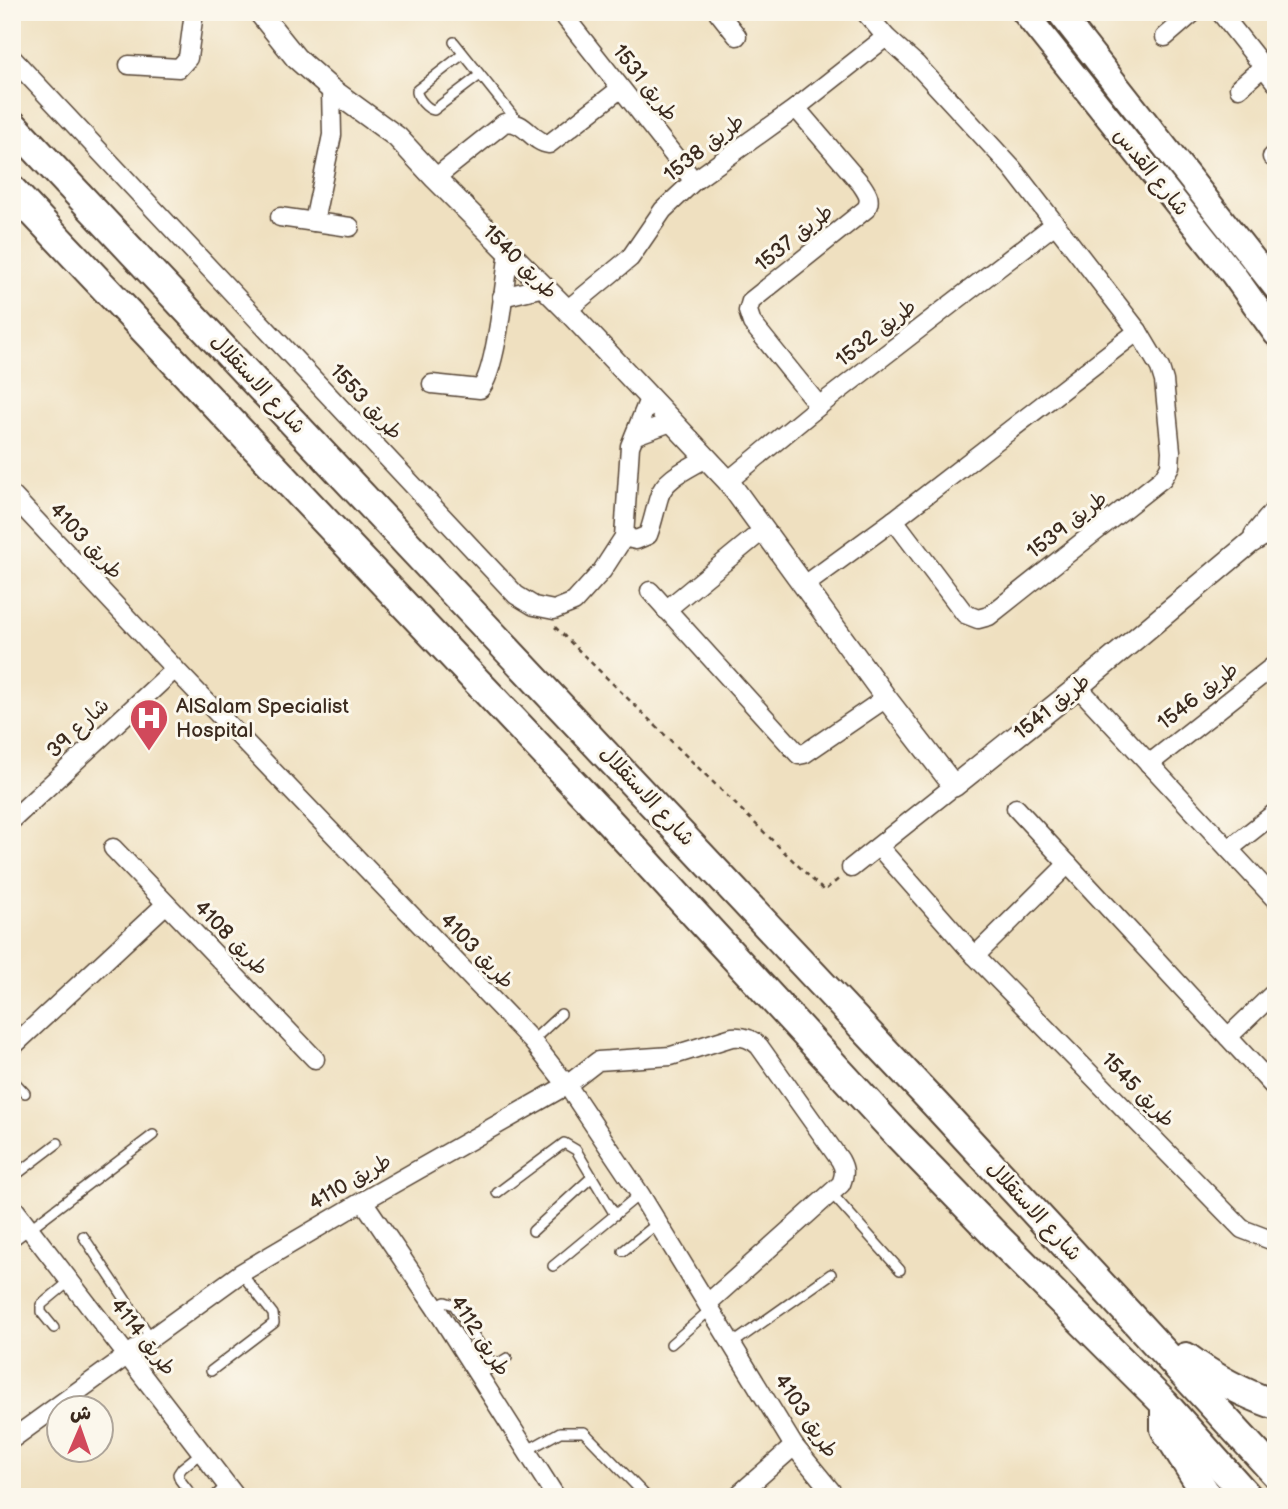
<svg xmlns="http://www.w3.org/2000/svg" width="1288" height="1509" viewBox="0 0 1288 1509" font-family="'Balsamiq Sans','Playpen Sans Arabic',sans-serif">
<rect width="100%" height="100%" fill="#fbf7ec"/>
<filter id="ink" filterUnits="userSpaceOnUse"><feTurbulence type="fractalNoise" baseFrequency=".0143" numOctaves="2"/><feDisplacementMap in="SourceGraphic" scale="14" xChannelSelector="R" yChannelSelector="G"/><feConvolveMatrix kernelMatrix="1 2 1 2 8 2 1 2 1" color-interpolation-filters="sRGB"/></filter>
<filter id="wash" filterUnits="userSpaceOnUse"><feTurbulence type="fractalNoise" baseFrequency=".00686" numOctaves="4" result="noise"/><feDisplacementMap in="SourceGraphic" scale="28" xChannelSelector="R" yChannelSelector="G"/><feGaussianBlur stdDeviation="1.57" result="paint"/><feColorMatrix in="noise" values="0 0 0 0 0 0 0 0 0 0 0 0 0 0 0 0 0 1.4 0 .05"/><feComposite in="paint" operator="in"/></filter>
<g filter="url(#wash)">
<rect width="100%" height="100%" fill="#efe0c0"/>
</g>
<g filter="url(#ink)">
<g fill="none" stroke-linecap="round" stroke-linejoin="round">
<g stroke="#564536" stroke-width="12">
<g id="service">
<path d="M454 42 518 122"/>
<path d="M463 54 417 90C416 97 427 109 434 110L480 75"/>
<path d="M532 1041 561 1014"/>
<path d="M12 1079 25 1093"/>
<path d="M12 1178 58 1143"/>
<path d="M497 1193 564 1143 576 1150 615 1215"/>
<path d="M831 1193 900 1270"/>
<path d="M533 1231 592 1177"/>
<path d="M83 1236 151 1338"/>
<path d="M12 1242 153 1135"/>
<path d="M623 1251 658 1223"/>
<path d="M553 1266 640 1194"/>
<path d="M435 1307 445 1302 454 1305 494 1366"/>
<path d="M54 1328 41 1312V1305L70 1281"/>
<path d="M671 1344 711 1309"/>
<path d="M732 1344 831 1274"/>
<path d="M211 1371 274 1323 273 1314 241 1273"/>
<path d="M478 1376 507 1358"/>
<path d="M526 1451 560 1432H584L647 1497"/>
<path d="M193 1497 180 1480 178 1474 182 1468 202 1452"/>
<path d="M214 1497 227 1485"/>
</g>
</g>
<g stroke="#564536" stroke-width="21">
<g id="minor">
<path d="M561 12 694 181"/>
<path d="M718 12 737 36"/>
<path d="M865 12 886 37 917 65 1012 168 1138 331 1160 368 1164 381 1171 451 1170 466 1163 478 989 616 978 619 965 614 894 520"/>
<path d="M1220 12 1276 83"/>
<path d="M1165 37 1194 12"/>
<path d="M12 58 516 595 534 606 554 610 574 602 602 571 624 537 630 446 649 399"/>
<path d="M129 65 179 68 188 58 194 12"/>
<path d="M1239 88 1263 67"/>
<path d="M796 108 861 184C867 193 872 199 866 209L751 301 748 311 752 323 819 406"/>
<path d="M1272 157 1276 154"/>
<path d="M435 178 504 123C525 119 531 142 549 144L620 89"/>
<path d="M280 217 350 227"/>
<path d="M314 222 332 135 331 89"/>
<path d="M502 297 544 287"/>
<path d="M567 310 630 258 663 210 694 181 796 108 886 37"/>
<path d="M432 384 480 389C497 372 505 278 509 250"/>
<path d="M636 435 671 422"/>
<path d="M728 481 819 406 1055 224"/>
<path d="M12 495 175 669 532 1041 567 1085 640 1194 794 1446 836 1497"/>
<path d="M624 537 636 540 648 535C653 522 655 510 659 497 664 478 690 468 706 458"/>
<path d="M805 585 894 520 1138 331"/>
<path d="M650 591 799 755 804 754 886 698"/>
<path d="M666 610 762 531"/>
<path d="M1078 687 1276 900"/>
<path d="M1149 764 1276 664"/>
<path d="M1016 808 1276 1089"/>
<path d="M12 820 175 669"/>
<path d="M879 847 975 956 1242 1229 1276 1242"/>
<path d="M113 848 315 1059"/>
<path d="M1229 849 1276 812"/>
<path d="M851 868 954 786"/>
<path d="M975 956 1068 864"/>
<path d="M1228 1037 1276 991"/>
<path d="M12 1047 166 904"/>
<path d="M363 1201 435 1307 556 1497"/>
<path d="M12 1206 236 1497"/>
<path d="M12 1439 241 1273 363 1201 567 1085 598 1061 671 1056 732 1037C743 1036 751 1038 759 1046L840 1160C845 1169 845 1174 841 1184L708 1303"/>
<path d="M736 1497 794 1446"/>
</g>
</g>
<g stroke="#564536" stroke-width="24">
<g id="tertiary">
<path d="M259 12 296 58 331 89 397 137 435 178 567 310 728 481 886 698 954 786 1078 687 1250 543 1276 527"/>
<path d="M1255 535 1276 510"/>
</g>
</g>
<g stroke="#564536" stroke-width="28">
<g id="secondary">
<path d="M1024 12 1233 274 1276 334"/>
<path d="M1059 12 1276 288"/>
</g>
</g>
<g stroke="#564536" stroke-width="32">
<g id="primary">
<path d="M12 124 936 1105 1276 1474"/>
<path d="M12 190 608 820 898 1135 998 1238 1165 1404 1248 1497"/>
<path d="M1186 1357C1215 1379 1242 1393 1276 1405"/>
<path d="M1165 1410V1429L1208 1497"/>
</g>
</g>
<path stroke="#564536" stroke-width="2.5" stroke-dasharray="5 5" stroke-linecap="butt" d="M555 627 824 891 841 877"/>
<use href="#service" stroke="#fff" stroke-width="9"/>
<use href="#minor" stroke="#fff" stroke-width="18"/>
<use href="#tertiary" stroke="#fff" stroke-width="21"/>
<use href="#secondary" stroke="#fff" stroke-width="24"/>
<use href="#primary" stroke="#fff" stroke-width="28"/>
</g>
</g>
<defs>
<g id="hospital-pin" transform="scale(2.0125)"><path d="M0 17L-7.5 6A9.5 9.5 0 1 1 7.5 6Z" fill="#d1495b" stroke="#fbf7ec"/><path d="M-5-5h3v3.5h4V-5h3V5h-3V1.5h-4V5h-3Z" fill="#fff"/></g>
</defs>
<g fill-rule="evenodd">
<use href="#hospital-pin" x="149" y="718"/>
</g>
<g text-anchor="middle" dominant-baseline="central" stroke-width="6" stroke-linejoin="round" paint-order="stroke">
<g font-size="21" fill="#3b2a1e" stroke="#fbf7ec">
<text transform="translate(645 83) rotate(52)">طريق 1531</text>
<text transform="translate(704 148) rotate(-38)">طريق 1538</text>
<text transform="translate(1151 172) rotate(51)">شارع القدس</text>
<text transform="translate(794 238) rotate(-39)">طريق 1537</text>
<text transform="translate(520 262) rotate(45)">طريق 1540</text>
<text transform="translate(876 333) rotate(-38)">طريق 1532</text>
<text transform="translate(258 384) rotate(47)">شارع الاستقلال</text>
<text transform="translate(366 402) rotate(47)">طريق 1553</text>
<text transform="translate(1067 525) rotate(-38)">طريق 1539</text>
<text transform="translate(86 541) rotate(47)">طريق 4103</text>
<text transform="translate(1198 696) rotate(-38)">طريق 1546</text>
<text transform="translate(1052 707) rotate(-39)">طريق 1541</text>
<text transform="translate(78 728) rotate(-43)">شارع 39</text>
<text transform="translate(647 796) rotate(47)">شارع الاستقلال</text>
<text transform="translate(231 938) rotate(46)">طريق 4108</text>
<text transform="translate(477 951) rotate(46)">طريق 4103</text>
<text transform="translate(1138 1090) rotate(46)">طريق 1545</text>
<text transform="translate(350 1182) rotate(-30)">طريق 4110</text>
<text transform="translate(1034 1211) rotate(47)">شارع الاستقلال</text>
<text transform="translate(480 1336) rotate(57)">طريق 4112</text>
<text transform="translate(143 1337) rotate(52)">طريق 4114</text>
<text transform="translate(806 1416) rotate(56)">طريق 4103</text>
</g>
<g font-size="21" fill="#3b2a1e" stroke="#fbf7ec" text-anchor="start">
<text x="176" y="706">AlSalam Specialist<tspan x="176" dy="24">Hospital</tspan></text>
</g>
</g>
<rect width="1288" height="1509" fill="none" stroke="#fbf7ec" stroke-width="42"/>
<g transform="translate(80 1429) rotate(2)"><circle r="33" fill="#fbf7ec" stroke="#aea59a" stroke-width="2"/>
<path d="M0-5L12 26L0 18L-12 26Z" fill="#d1495b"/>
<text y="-10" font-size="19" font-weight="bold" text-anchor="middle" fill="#3b2a1e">ش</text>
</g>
</svg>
